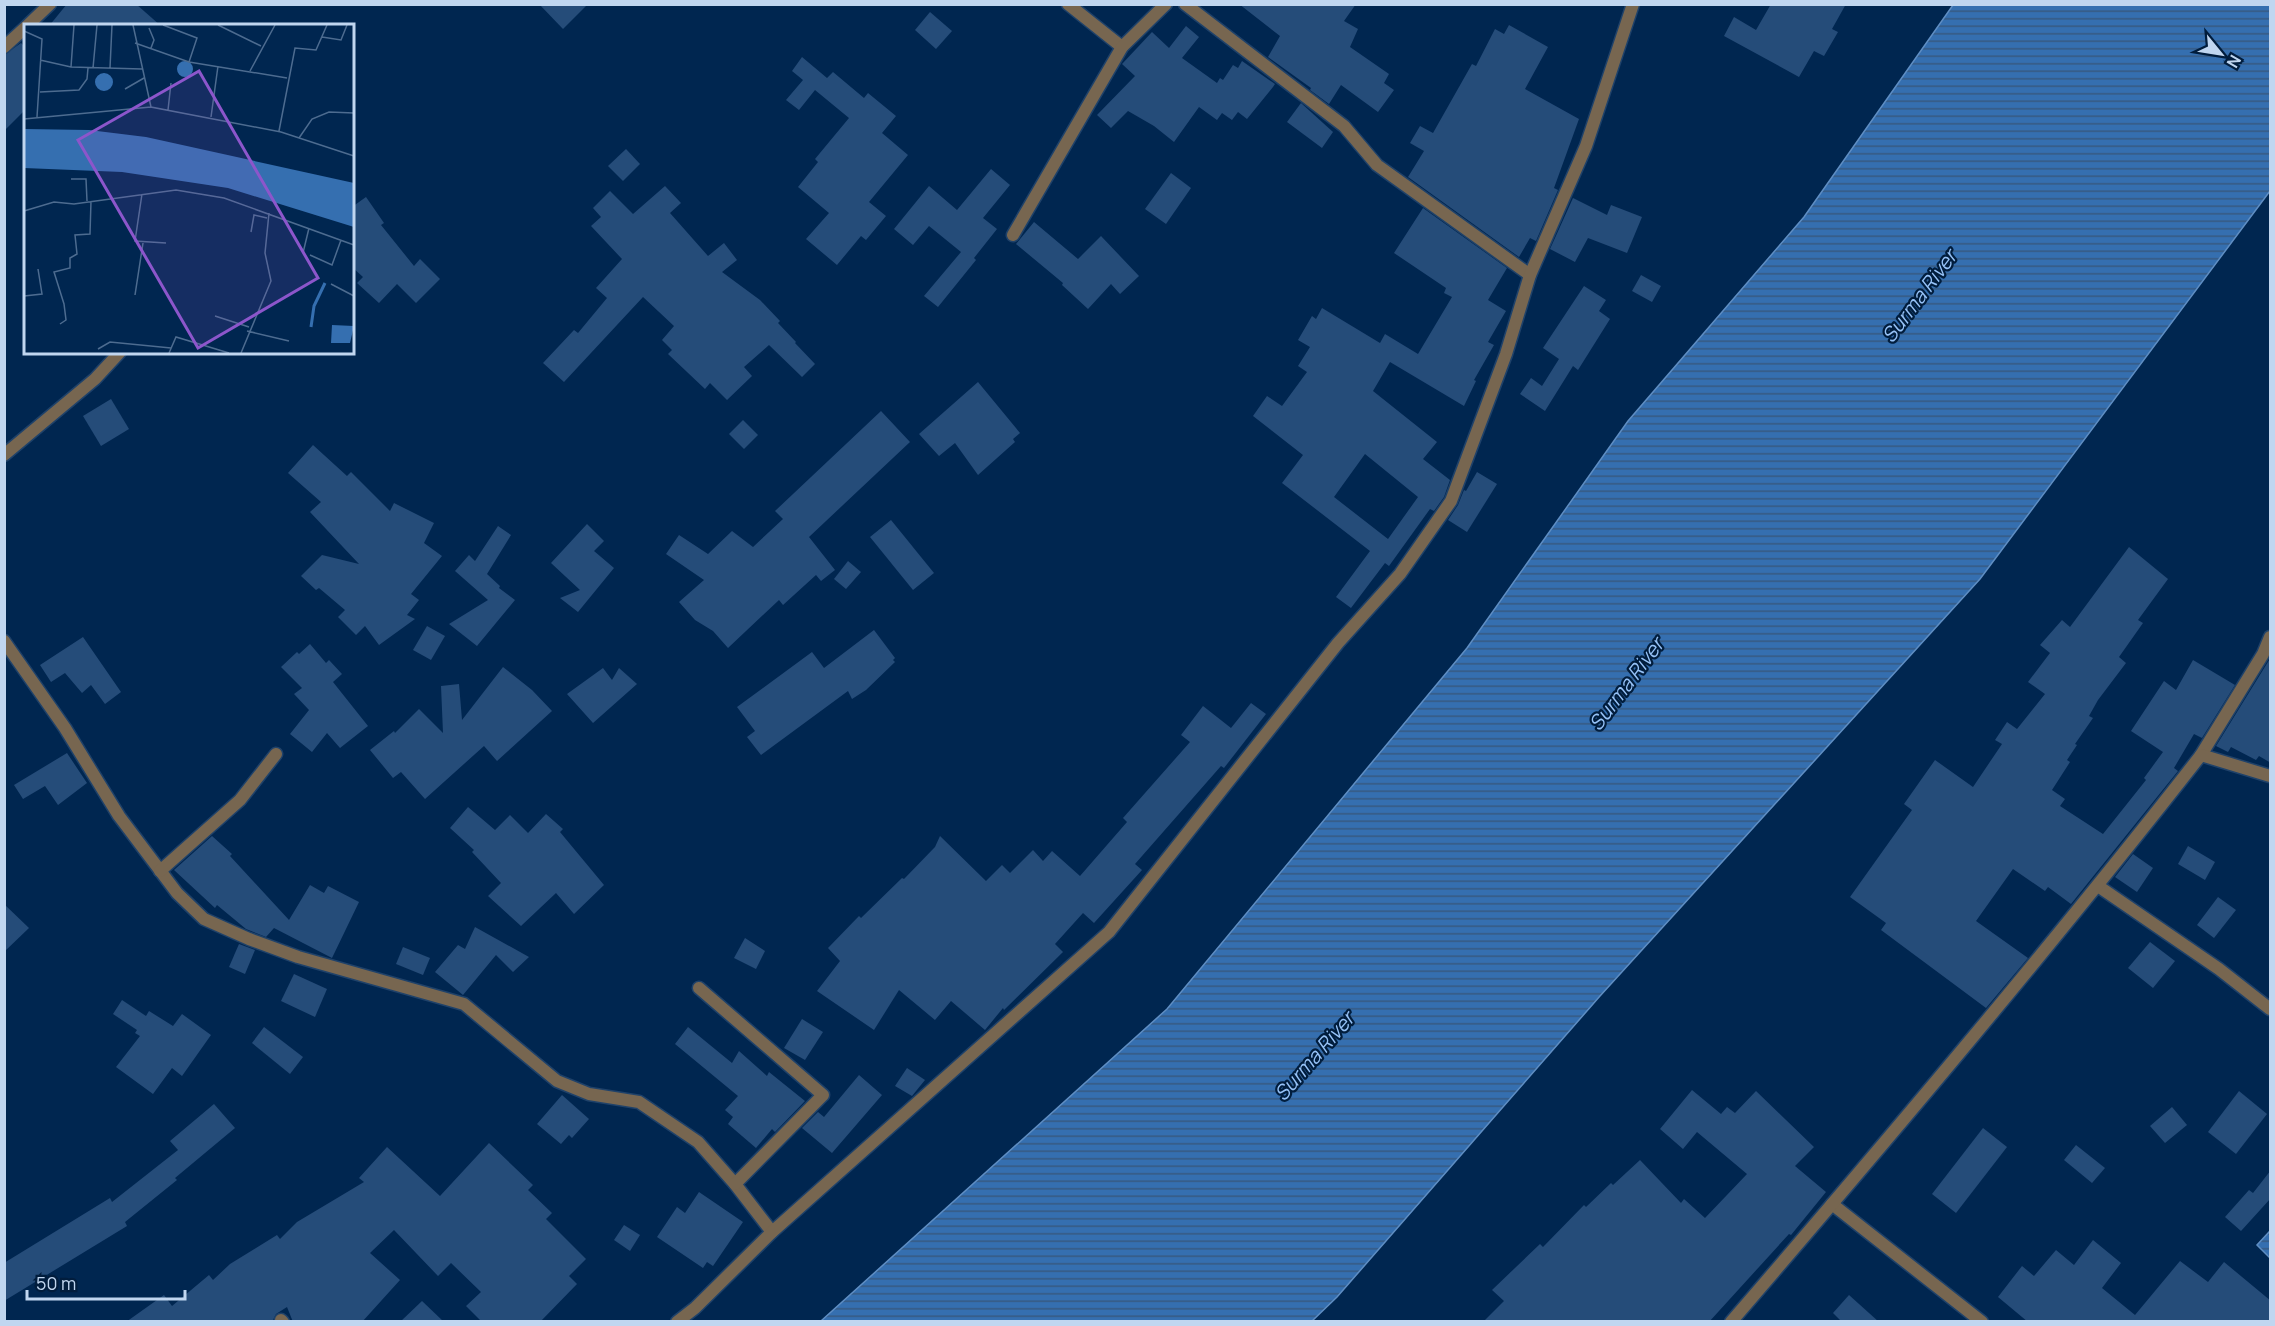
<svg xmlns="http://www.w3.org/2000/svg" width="2275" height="1326" viewBox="0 0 2275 1326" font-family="Manrope,sans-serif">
<defs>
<pattern id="water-rules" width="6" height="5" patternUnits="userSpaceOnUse" patternTransform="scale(1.5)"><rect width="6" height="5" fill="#356fb0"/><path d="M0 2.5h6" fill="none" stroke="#375a81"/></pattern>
</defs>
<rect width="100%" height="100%" fill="#002650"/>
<g fill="url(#water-rules)" stroke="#5f8ec3" stroke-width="1.5">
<path d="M1953 5H2270V191L1980 579 1600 996 1337 1297 1312 1321H821L1167 1009 1467 648 1628 421 1804 217Z"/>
<path d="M2270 1231V1258L2257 1245Z"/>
</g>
<g fill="#254c79" fill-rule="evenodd">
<path d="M67 4H136L161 26H49Z"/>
<path d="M539 4H588L563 29Z"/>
<path d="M1239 4H1356L1344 21 1358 29 1350 47 1389 74 1384 83 1394 90 1378 112 1341 85 1329 104 1310 90 1311 88 1268 57 1280 36Z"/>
<path d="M1771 4H1846L1832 29 1838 32 1824 56 1814 51 1799 77 1724 36 1734 17 1756 30Z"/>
<path d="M930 12 952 31 936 49 915 30Z"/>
<path d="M1509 25 1548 47 1525 89 1579 119 1554 188 1558 190 1536 241 1530 238 1519 257 1408 177 1424 151 1410 143 1420 126 1433 133 1472 64 1476 66 1495 29 1504 34Z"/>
<path d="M1186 26 1199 37 1182 58 1217 83 1220 78 1223 80 1233 65 1238 68 1242 61 1275 84 1273 87 1247 119 1238 112 1232 120 1222 113 1217 120 1199 107 1174 142 1154 126 1128 111 1111 128 1097 115 1135 76 1122 64 1152 32 1169 48Z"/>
<path d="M21 43 26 48V109L4 131V55Z"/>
<path d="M802 57 827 78 833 72 864 98 868 93 896 116 882 133 908 155 869 202 886 216 866 240 861 236 837 265 806 239 829 213 798 187 818 162 815 159 849 118 815 90 799 110 786 100 803 80 792 71Z"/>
<path d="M1301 103 1333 132 1322 148 1287 122Z"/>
<path d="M626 149 640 164 623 181 608 166Z"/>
<path d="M991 169 1010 185 983 218 997 229 974 258 976 260 938 307 924 296 961 252 929 226 913 245 894 229 929 186 957 210Z"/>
<path d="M1171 173 1191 188 1166 224 1145 209Z"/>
<path d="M665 186 681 203 670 213 708 256 724 243 737 260 722 272 760 300 780 321 778 323 796 342 795 343 815 364 802 377 769 345 744 367 752 376 727 400 710 383 705 389 668 354 672 350 662 340 674 326 643 297 564 382 543 363 574 330 578 333 607 298 596 288 622 259 591 226 601 217 593 208 610 191 633 214Z"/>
<path d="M366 197 384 223 381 225 414 266 420 259 440 279 416 303 397 284 379 303 357 283 363 277 352 267V207Z"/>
<path d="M1573 198 1607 215 1611 205 1642 217 1627 253 1588 238 1575 262 1550 249Z"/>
<path d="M1423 208 1507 268 1488 300 1506 311 1488 342 1494 345 1474 380 1476 381 1464 406 1390 362 1373 391 1437 442 1423 459 1450 480 1444 497 1434 511 1430 509 1389 566 1385 563 1351 608 1336 597 1370 551 1282 483 1303 455 1253 416 1267 396 1282 406 1307 372 1298 366 1310 347 1298 340 1312 316 1316 319 1322 308 1380 343 1385 334 1418 354 1452 297 1444 293 1446 288 1394 253ZM1365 454 1418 497 1388 539 1334 497Z"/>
<path d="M1034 222 1078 259 1101 236 1139 276 1120 294 1111 284 1088 309 1062 285 1063 283 1016 244Z"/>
<path d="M1641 275 1661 286 1652 302 1632 291Z"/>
<path d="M1584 286 1606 300 1599 311 1610 319 1578 370 1573 366 1545 411 1520 394 1531 378 1542 386 1559 359 1543 348Z"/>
<path d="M978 382 1020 433 1013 439 1015 442 978 475 955 443 939 456 919 434Z"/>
<path d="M111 399 129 429 101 446 83 416Z"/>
<path d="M881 411 910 442 809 537 835 570 821 581 816 575 783 605 779 600 728 648 713 631 695 620 679 602 704 580 666 554 679 535 708 554 732 531 753 547 783 519 775 511Z"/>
<path d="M743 420 758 435 744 449 729 434Z"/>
<path d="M313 445 347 476 351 472 390 511 394 503 434 523 424 543 442 556 411 594 419 600 407 615 415 619 379 645 365 626 356 635 338 617 345 610 319 588 316 590 301 576 322 555 359 564 310 512 321 502 288 473Z"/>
<path d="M1477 472 1497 484 1467 532 1448 520 1458 505 1464 490 1466 491Z"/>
<path d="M891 520 934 573 913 590 870 537Z"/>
<path d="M587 524 604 541 594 551 614 568 578 612 560 598 580 590 551 563Z"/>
<path d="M498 526 511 535 487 574 500 586 499 588 515 600 477 646 449 624 488 600 455 571 469 555 475 561Z"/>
<path d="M2129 547 2168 579 2138 620 2143 623 2119 657 2126 663 2098 700 2089 716 2093 718 2075 744 2077 745 2067 760 2070 762 2052 790 2065 799 2060 806 2103 834 2146 780 2144 778 2163 752 2131 731 2164 681 2176 690 2193 660 2235 685 2202 738 2194 734 2174 768 2178 771 2071 904 2048 887 2045 891 2013 869 1976 921 2028 958 1986 1008 1881 930 1886 923 1850 897 1912 810 1904 804 1935 760 1973 787 2002 744 1995 740 2007 722 2017 729 2045 694 2028 682 2050 653 2040 645 2062 620 2070 627Z"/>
<path d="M848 561 861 572 846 589 834 579Z"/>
<path d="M427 626 445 636 431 660 413 650Z"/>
<path d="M874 630 895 658 893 660 895 662 866 690 852 699 848 691 761 755 747 737 755 731 737 707 812 652 824 668Z"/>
<path d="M83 637 121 692 105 704 91 685 82 693 65 673 51 682 40 665Z"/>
<path d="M310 644 326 663 329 660 342 674 333 682 368 726 340 748 327 733 312 752 290 734 309 710 294 694 302 688 281 667 297 652 299 654Z"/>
<path d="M2271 657V763L2259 756 2256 760 2231 747 2228 752 2216 746Z"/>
<path d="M503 667 532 690 552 711 497 761 484 746 425 799 401 772 393 778 370 750 394 731 395 733 419 709 443 733 441 686 459 684 462 720Z"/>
<path d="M603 668 612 680 619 668 637 684 593 723 567 694Z"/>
<path d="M1251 703 1266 714 1224 768 1221 766 1135 864 1142 870 1094 923 1083 913 1055 944 1063 952 1004 1010 1003 1008 985 1030 951 1001 935 1020 899 990 874 1030 817 991 840 961 828 948 859 916 861 918 902 878 904 879 935 847 940 836 986 881 1002 865 1010 873 1033 850 1043 861 1052 851 1080 876 1127 822 1123 818 1190 742 1181 735 1203 706 1231 728Z"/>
<path d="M67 753 87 783 58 805 45 786 23 799 14 785Z"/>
<path d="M468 807 495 830 510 815 528 833 546 814 563 829 560 832 604 885 574 914 556 893 521 926 488 896 501 883 472 852 474 850 450 828Z"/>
<path d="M212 836 232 854 230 856 289 920 310 885 324 893 328 886 359 902 332 958 274 928 266 937 246 929 217 905 215 908 174 870Z"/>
<path d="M2188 846 2215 862 2205 880 2178 864Z"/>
<path d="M2133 854 2153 868 2137 892 2115 877Z"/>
<path d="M2218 897 2236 910 2214 938 2197 925Z"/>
<path d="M4 904 29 928 4 952Z"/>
<path d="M475 927 529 957 513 972 496 955 463 995 435 972 458 945 465 949Z"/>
<path d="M745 938 765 951 756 969 734 958Z"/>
<path d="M2150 942 2175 961 2153 988 2128 968Z"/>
<path d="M239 944 255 950 245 974 229 967Z"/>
<path d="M403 947 430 958 423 975 396 964Z"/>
<path d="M294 974 327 989 315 1017 281 1001Z"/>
<path d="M122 1000 146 1016 149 1011 173 1026 182 1014 211 1035 182 1076 172 1068 153 1094 116 1067 140 1036 135 1033 137 1030 113 1014Z"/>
<path d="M802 1019 823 1032 805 1060 784 1048Z"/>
<path d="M264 1027 303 1057 290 1074 252 1043Z"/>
<path d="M688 1027 732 1063 739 1051 767 1076 769 1072 805 1101 775 1132 772 1129 756 1148 728 1124 733 1117 725 1110 738 1096 675 1044Z"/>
<path d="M907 1068 925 1080 912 1096 895 1086Z"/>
<path d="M859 1075 882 1095 832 1153 802 1128 818 1112 824 1117Z"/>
<path d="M1692 1090 1721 1114 1727 1107 1735 1113 1756 1091 1814 1147 1795 1166 1826 1192 1791 1235 1789 1234 1709 1322H1483L1504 1301 1492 1290 1540 1244 1543 1247 1584 1205 1586 1207 1611 1183 1613 1185 1640 1160 1681 1203 1684 1199 1705 1218 1747 1174 1697 1132 1683 1149 1660 1129Z"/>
<path d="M2239 1091 2267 1114 2236 1154 2208 1132Z"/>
<path d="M562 1095 589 1119 572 1138 569 1135 561 1144 537 1124Z"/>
<path d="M214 1104 235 1128 175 1178 177 1180 125 1222 127 1226 4 1301V1263L110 1198 112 1202 178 1150 170 1141Z"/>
<path d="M2172 1107 2187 1125 2165 1143 2150 1126Z"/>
<path d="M1983 1128 2007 1147 1956 1213 1932 1194Z"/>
<path d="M489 1143 533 1185 528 1190 552 1213 546 1219 586 1259 569 1276 577 1284 540 1322H482L466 1306 481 1292 451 1263 438 1276 394 1230 370 1253 400 1280 362 1322H293L287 1307 276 1314 272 1322H126L164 1295 172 1306 209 1275 213 1280 230 1264 277 1235 280 1239 297 1222 364 1182 359 1178 387 1147 440 1196Z"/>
<path d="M2076 1145 2105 1168 2092 1183 2064 1160Z"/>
<path d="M2271 1170V1198L2241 1231 2225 1217 2249 1190 2253 1193Z"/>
<path d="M699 1192 743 1222 713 1266 707 1262 703 1268 657 1237 677 1207 685 1213Z"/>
<path d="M624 1225 640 1235 630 1251 614 1240Z"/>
<path d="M2093 1240 2121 1263 2102 1288 2135 1315 2180 1261 2208 1282 2224 1262 2271 1301V1322H2028L1998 1297 2022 1266 2034 1276 2056 1250 2074 1265Z"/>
<path d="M1849 1295 1879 1322H1842L1833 1313Z"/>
<path d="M422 1301 444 1322H400Z"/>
</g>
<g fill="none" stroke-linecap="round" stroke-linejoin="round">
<g stroke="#1f426a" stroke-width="15">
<g id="minor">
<path d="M1068 4 1122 47"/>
<path d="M1185 4 1344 126 1377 165 1530 275"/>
<path d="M27 26 50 4"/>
<path d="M4 47 26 27"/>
<path d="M1013 235 1122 47 1166 4"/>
<path d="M4 455 95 379 120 352"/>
<path d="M4 641 65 728 119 816 177 893 204 919 249 939 298 957 464 1004 557 1081 589 1094 639 1102 698 1142 735 1184 772 1232"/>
<path d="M160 871 240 800 276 754"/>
<path d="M2098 886 2219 969 2270 1009"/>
<path d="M699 988 823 1095 735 1184"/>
<path d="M1832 1204 1982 1322"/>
<path d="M281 1320 283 1322"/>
</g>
</g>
<g stroke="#1f426a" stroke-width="15">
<g id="tertiary">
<path d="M2201 755 2263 654 2270 637"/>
<path d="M677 1322 695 1308 772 1232 1109 932 1338 643 1400 574 1451 501 1506 354 1530 275 1586 146 1633 4"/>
<path d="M1731 1322C1891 1136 2050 948 2201 755L2270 776"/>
</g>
</g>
<use href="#minor" stroke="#776650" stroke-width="12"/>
<use href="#tertiary" stroke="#776650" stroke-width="12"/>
</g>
<g text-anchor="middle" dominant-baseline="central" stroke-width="4.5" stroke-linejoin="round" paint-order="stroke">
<g font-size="20" font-style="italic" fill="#96c2f7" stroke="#011d3d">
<text transform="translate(1919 296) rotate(-53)">Surma River</text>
<text transform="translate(1626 684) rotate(-53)">Surma River</text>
<text transform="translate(1314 1056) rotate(-49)">Surma River</text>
</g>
</g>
<g transform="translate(24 24)">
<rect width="330" height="330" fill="#002650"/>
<path d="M153 45a8 8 0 1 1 16 0a8 8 0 1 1-16 0ZM71 58a9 9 0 1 1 18 0a9 9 0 1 1-18 0ZM0 105 65 106 122 113 330 159V203L204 164 98 148 0 144ZM308 301 330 302 326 319H307Z" fill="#356fb0"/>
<path fill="none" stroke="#356fb0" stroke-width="3" d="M287 303 290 282 301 259"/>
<path fill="none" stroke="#4d6c90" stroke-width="1.5" d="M0 1V7L18 15 13 93M109 1 127 83 257 108 330 132M139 1 173 14 165 38M194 1 237 22M125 4 130 16 127 24M298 13 317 16 323 1M111 19 165 38 263 54M16 36 47 43 118 45M47 43 50 1M69 44 73 1M86 44 88 1M226 47 251 1M101 65 120 54M16 68 55 66 63 55 64 44M144 86 147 59M187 93 194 42M0 95 127 83M255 107 271 24 292 26 303 1M275 114 288 95 305 88 330 89M47 155H62L63 177M118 170 111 217 142 219M0 187 30 178 50 180 152 166 200 174 330 221M227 208 230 191 243 194M279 229 285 204M286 231 308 241 317 216M307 260 330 272M111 271 119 219M0 272 18 270 14 245M191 292 225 303M36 300 42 296 40 280 30 248 46 244V234L53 230 51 211 66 210 67 177M223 307 265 317M74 325 86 318 147 324M145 329 152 313 205 329M217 329 247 257 241 229 245 189"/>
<path fill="#8c56cb" fill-opacity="0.15" stroke="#8c56cb" stroke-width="3" d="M175 47 294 254 174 324 54 116Z"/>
<rect width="330" height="330" fill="none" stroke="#c0d6f0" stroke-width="3"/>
</g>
<rect width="2275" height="1326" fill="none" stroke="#c0d6f0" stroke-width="12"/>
<g transform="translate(2221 54) rotate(120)" stroke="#011d3d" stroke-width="4.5" paint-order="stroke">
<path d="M0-4.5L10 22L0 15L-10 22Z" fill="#c0d6f0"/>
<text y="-9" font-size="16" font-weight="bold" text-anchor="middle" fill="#c0d6f0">N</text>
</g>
<path d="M27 1290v9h158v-9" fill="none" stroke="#c0d6f0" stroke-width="3"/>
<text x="36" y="1290" font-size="18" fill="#c0d6f0" stroke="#011d3d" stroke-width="4.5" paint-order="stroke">50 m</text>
</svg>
